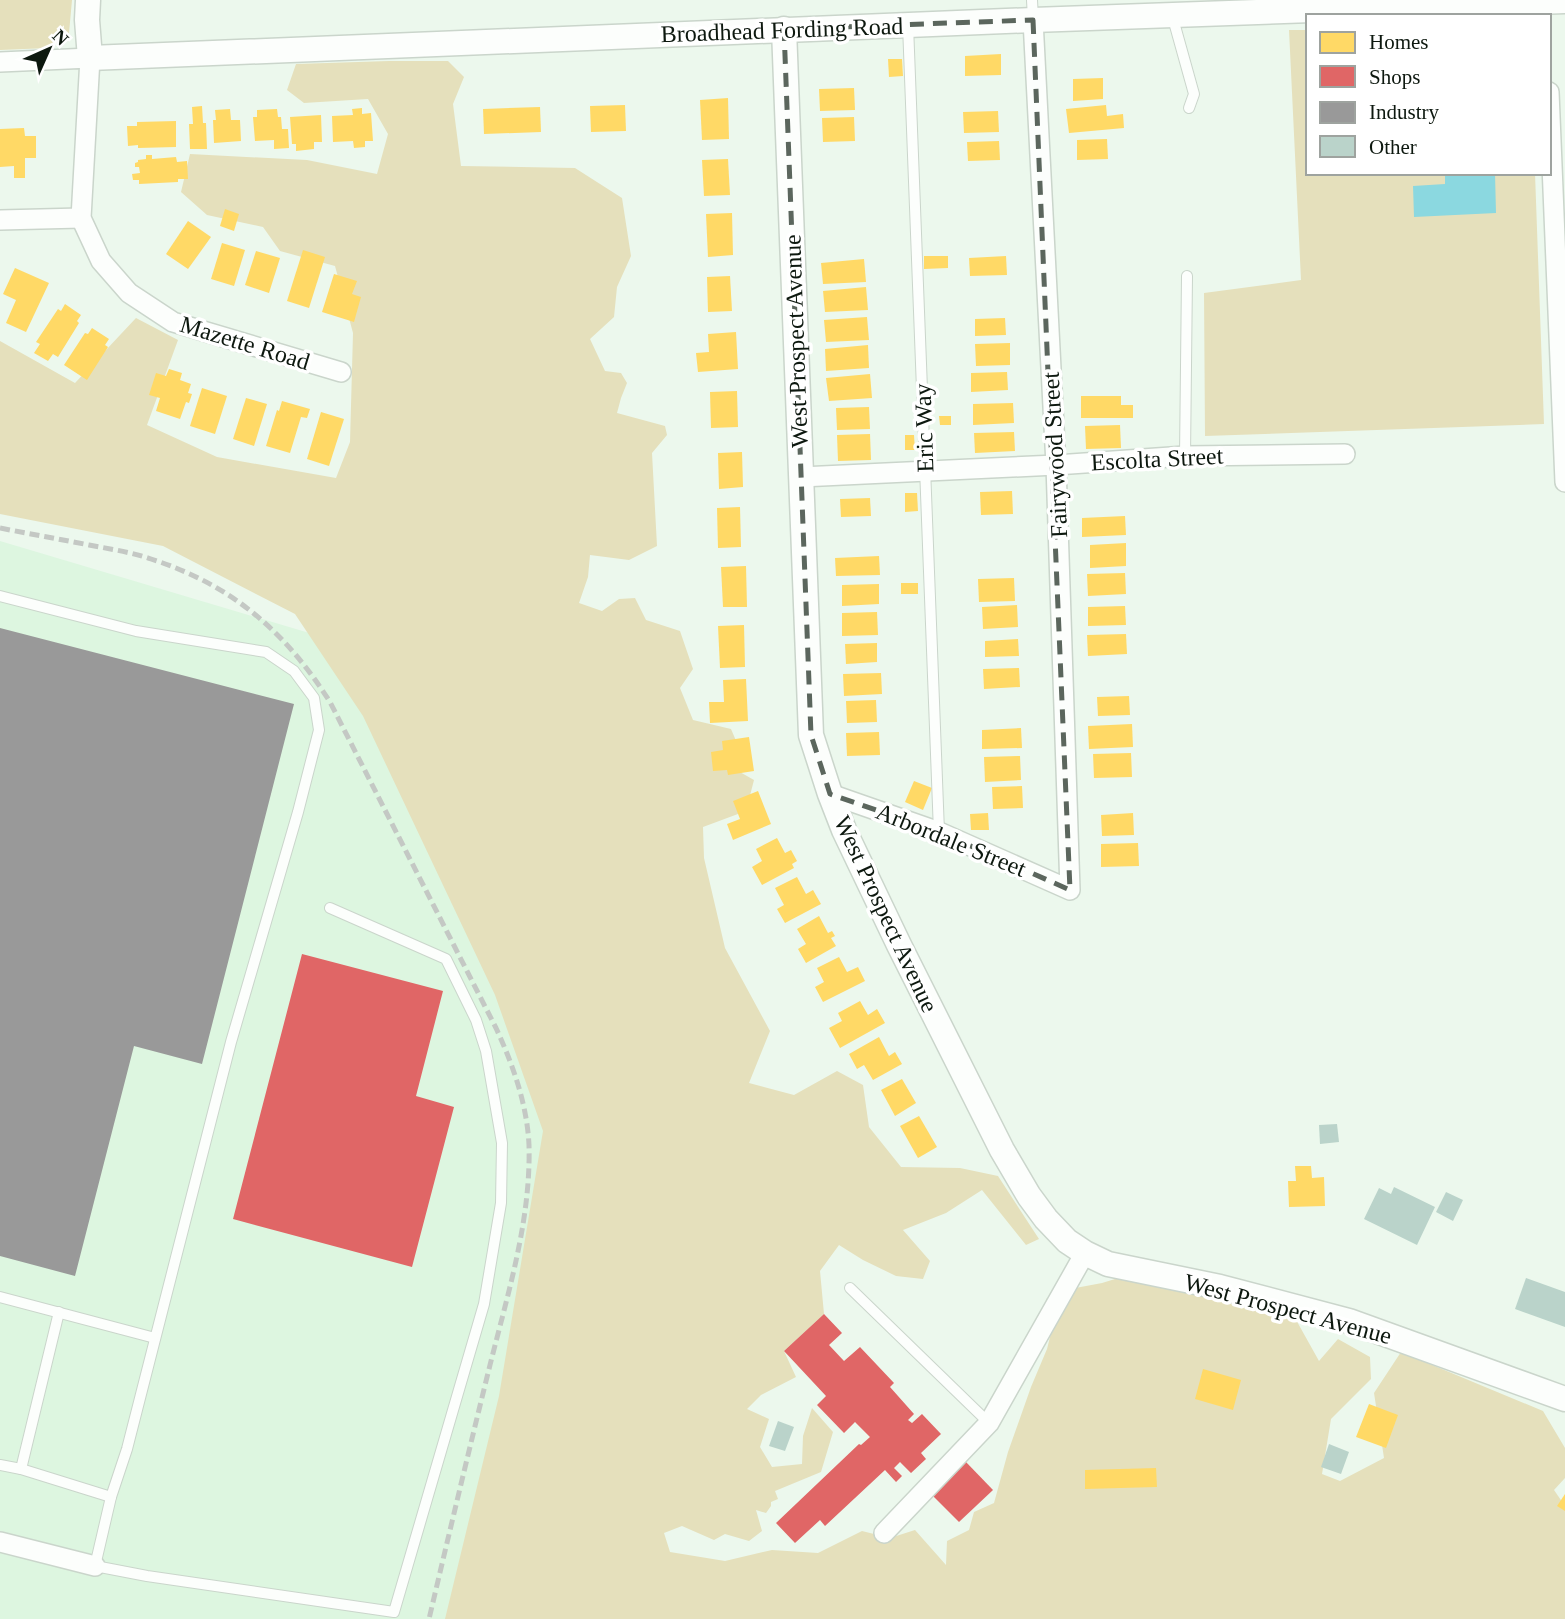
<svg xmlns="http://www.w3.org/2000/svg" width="1565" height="1619" viewBox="0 0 1565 1619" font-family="Georgia,serif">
<rect width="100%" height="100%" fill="#ecf8ed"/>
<path fill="#ddf6e0" d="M0 541 326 638 584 1089 476 1619H0Z"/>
<g fill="#e5e0bc">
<path d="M0 0H72L69 33 49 48 0 50Z"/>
<path d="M1289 30H1308V173H1535L1544 424 1205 436 1204 293 1301 280Z"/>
<path d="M389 61H448L464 77 453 104 461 166 575 168 622 198 631 256 617 287 614 317 590 339 605 371 621 373 627 383 621 398 617 413 665 426 667 435 652 453 657 546 629 560 590 555 588 577 579 603 602 611 619 599 635 598 646 620 680 631 693 669 680 688 693 720 731 729 737 743 724 763 754 780 746 811 703 827 704 858 725 948 770 1031 749 1083 794 1095 837 1071 863 1085 869 1127 901 1167 960 1168 998 1176 1039 1239 1026 1245 982 1190 946 1213 903 1230 930 1261 923 1279 896 1276 863 1260 839 1245 820 1271 824 1314 784 1351 796 1377 761 1395 747 1409 769 1419 760 1447 772 1467 802 1464 803 1436 812 1408 833 1432 821 1472 775 1491 778 1499 771 1502V1506L766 1513 756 1510 762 1531 749 1541 725 1534 714 1540 682 1526 664 1533 670 1552 725 1561 772 1550 818 1553 862 1531 890 1538 915 1530 946 1565 947 1541 969 1530 974 1512 994 1503 1008 1452 1031 1387 1047 1349 1053 1325 1046 1299 1070 1289 1102 1283 1138 1272 1295 1318 1319 1361 1338 1339 1370 1357 1371 1379 1331 1419 1322 1474 1340 1481 1384 1458 1374 1393 1401 1352 1543 1411 1565 1448V1478L1554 1490 1565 1506V1619H445L499 1396 543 1131 495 995 363 716 295 614 163 546 0 514V341L75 383 136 318 178 340 147 425 217 457 336 478 350 442 353 333 335 266 280 251 263 227 207 215 181 192 190 154 307 160 377 174 388 134 368 99 304 103 287 90 296 64Z"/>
</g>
<path fill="#8bd8e0" d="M1445 173H1495L1496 213 1414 217 1413 186 1445 184Z"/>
<g fill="#ffd966">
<path d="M1001 54V75L965 76V56Z"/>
<path d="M888 59H902L903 76 889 77Z"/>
<path d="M1103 78V99L1073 101V79Z"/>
<path d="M854 88 855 110 820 111 819 89Z"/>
<path d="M728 98 729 139 702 140 700 100Z"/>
<path d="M625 105 626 131 591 132 590 106Z"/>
<path d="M1106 105 1107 116 1123 114 1124 128 1069 133 1066 109Z"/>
<path d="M202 106 203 123H206L207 149H190L189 124H193L192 107Z"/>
<path d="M540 107 541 132 484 134 483 109Z"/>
<path d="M362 108V114L371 113 373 141H365V147L354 148 353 141 333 142 332 116 353 115 352 109Z"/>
<path d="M230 109 231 120H240L241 141 214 143 213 120H216L215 110Z"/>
<path d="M277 109 278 117H281L282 129H288L289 148 274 149V140L255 141 253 117H257V110Z"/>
<path d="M998 111 999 132 964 133 963 112Z"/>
<path d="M321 115 322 142H314V149L296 151V144H292L290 117Z"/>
<path d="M854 117 855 141 823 142 822 118Z"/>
<path d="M176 121V147L138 148V145L128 146 127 126H137V122Z"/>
<path d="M24 128 25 136H36V158H25V178H14V166L0 167V129Z"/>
<path d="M1107 139 1108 159 1077 160V140Z"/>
<path d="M999 141 1000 160 968 161 967 142Z"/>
<path d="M146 155H152V159L176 157 177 162 187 161 188 179H178V182L139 184V180H133L132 174 140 173 139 167H135V163L138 162V160L146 159Z"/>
<path d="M728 159 730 195 704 196 702 160Z"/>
<path d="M225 209 239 214 234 231 220 226Z"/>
<path d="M732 213 733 255 708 257 706 214Z"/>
<path d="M188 221 211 237 188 269 166 254Z"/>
<path d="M222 243 245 250 234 286 211 279Z"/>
<path d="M303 250 325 257 309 308 287 301Z"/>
<path d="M256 251 280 258 269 293 245 285Z"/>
<path d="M924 256H948V268L924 269Z"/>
<path d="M1006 256 1007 275 970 276 969 258Z"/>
<path d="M864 259 866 282 823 284 821 263Z"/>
<path d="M15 268 49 283 26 332 6 323 16 300 3 294Z"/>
<path d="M334 274 357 281 352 294 361 297 354 322 322 312Z"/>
<path d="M730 276 732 311 708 312 707 277Z"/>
<path d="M866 287 868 310 825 312 823 291Z"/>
<path d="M65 304 81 315 77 321 79 323 58 357 53 354 48 361 34 353 40 344 36 342 58 309 61 311Z"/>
<path d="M867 317 869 340 826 342 824 320Z"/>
<path d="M1005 318 1006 335 975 336V319Z"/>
<path d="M92 328 109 339 105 345 108 347 87 380 64 365 85 333 88 334Z"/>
<path d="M736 332 738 369 698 372 696 353 709 352 708 334Z"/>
<path d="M1010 343V365L976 366 975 344Z"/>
<path d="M868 345 869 368 826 371 825 349Z"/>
<path d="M169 369 182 373 180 380 191 384 188 393 192 394 189 403 186 402 180 419 156 411 160 398 149 395 156 373 166 376Z"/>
<path d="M1007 372 1008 390 971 392V373Z"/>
<path d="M870 374 872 398 829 401 826 378Z"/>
<path d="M202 388 227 396 215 434 190 426Z"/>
<path d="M737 391 738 427 711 428 710 392Z"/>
<path d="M1081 396H1121V405H1133V418H1081Z"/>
<path d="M246 398 267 404 254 446 233 439Z"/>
<path d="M282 401 310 409 307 418 301 417 290 453 266 446 277 410 279 411Z"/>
<path d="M1013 403 1014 423 973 425V404Z"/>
<path d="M869 407 870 429 837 430 836 408Z"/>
<path d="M321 412 344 419 329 466 307 459Z"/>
<path d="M939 416H951V425H940Z"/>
<path d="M1120 425 1121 448 1086 449 1085 426Z"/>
<path d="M1014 432 1015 451 975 453 974 433Z"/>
<path d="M870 434 871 460 838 461 837 435Z"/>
<path d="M905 435H914L915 450H905Z"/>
<path d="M742 452 743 487 719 489 718 453Z"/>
<path d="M1012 491 1013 514 981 515 980 492Z"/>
<path d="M905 493H917L918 511 905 512Z"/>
<path d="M870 498 871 516 841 517 840 499Z"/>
<path d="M740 507 741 547 718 548 717 508Z"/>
<path d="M1125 516 1126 535 1082 537V518Z"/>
<path d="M1126 543V566L1090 568V545Z"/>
<path d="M879 556 880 575 836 576 835 558Z"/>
<path d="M746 566 747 607H723L721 567Z"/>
<path d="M1125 573 1126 594 1088 596 1087 574Z"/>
<path d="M1014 578 1015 601 979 602 978 579Z"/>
<rect x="901" y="583" width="17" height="11"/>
<path d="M879 584V604L842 606V585Z"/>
<path d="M1017 605 1018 627 983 629 982 607Z"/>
<path d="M1125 606 1126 625 1088 626V607Z"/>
<path d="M877 612 878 635 842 636V613Z"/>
<path d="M744 625 745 667 720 668 718 626Z"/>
<path d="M1126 634 1127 654 1088 656 1087 635Z"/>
<path d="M1018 639 1019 656 985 657V641Z"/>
<path d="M877 643V662L846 664 845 644Z"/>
<path d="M1019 668 1020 687 984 689 983 669Z"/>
<path d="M881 673 882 694 844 696 843 674Z"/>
<path d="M746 679 748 721 710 723 709 702H724L723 680Z"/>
<path d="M1129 696 1130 715 1098 716 1097 697Z"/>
<path d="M876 700 877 722 847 723 846 701Z"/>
<path d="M1132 724 1133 747 1089 749 1088 726Z"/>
<path d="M1021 728 1022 748 982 749V730Z"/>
<path d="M879 732 880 755 847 756 846 733Z"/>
<path d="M749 737 754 771 728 775 727 770 713 771 711 752 723 750 722 741Z"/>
<path d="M1131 753 1132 777 1094 778 1093 754Z"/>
<path d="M1020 756 1021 780 985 782 984 757Z"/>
<path d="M914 781 932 788 923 810 905 802Z"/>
<path d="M1022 786 1023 808 993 809 992 787Z"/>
<path d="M758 791 771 824 733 840 727 824 740 819 733 801Z"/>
<path d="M988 813 989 830H971L970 814Z"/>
<path d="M1133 813 1134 835 1102 836 1101 815Z"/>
<path d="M777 838 785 853 791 850 797 861 792 864 794 868 762 885 752 867 762 861 756 849Z"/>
<path d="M1138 843 1139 866 1101 867V844Z"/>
<path d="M797 877 806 894 813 890 821 904 785 923 777 909 784 905 775 888Z"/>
<path d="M819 916 828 933 832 931 835 936 831 938 836 946 806 963 798 949 806 944 797 929Z"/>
<path d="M839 957 847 972 858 967 865 981 823 1002 815 987 824 982 817 968Z"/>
<path d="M860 1001 868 1015 877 1009 885 1023 840 1048 829 1028 842 1021 838 1013Z"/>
<path d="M879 1037 889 1056 895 1052 902 1064 873 1080 864 1065 857 1069 849 1054Z"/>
<path d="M902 1079 916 1103 895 1116 881 1090Z"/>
<path d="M919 1116 937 1147 918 1158 900 1126Z"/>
<path d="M1295 1166H1311L1312 1178 1324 1177 1325 1206 1289 1207 1288 1181H1296Z"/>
<path d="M1203 1369 1241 1380 1233 1410 1195 1399Z"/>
<path d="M1369 1404 1398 1415 1386 1448 1356 1437Z"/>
<path d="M1156 1468 1157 1487 1085 1489V1470Z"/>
<path d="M1565 1494V1511L1557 1506Z"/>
</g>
<g fill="#e06666">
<path d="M302 954 443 991 416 1096 454 1107 412 1267 233 1219Z"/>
<path d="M824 1314 842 1333 829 1345 844 1361 860 1347 894 1383 890 1387 914 1414 908 1420 912 1423 922 1414 941 1434 921 1453 926 1459 911 1473 900 1462 894 1468 902 1476 896 1482 885 1470 825 1526 820 1520 795 1543 776 1523 859 1444 861 1445 870 1437 855 1422 844 1433 817 1405 826 1396 784 1351Z"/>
<path d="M965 1461 993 1490 959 1522 931 1494Z"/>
</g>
<path fill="#999" d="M0 628 294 704 202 1064 134 1046 75 1276 0 1256Z"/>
<g fill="#bad3ca">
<path d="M1337 1124 1339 1142 1320 1144 1319 1125Z"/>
<path d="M1394 1187 1435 1207 1417 1245 1364 1219 1379 1188 1391 1194Z"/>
<path d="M1446 1192 1463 1200 1453 1221 1436 1212Z"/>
<path d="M1526 1278 1565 1292V1327L1515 1309Z"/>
<path d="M778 1421 794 1427 785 1451 769 1446Z"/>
<path d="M1329 1444 1349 1452 1341 1474 1321 1467Z"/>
</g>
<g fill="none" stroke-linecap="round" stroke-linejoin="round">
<g stroke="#cad5cb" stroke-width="12">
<g id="service">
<path d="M1032 0 1033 19"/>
<path d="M1172 15 1194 94 1189 108"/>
<path d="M908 25 939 832"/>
<path d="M1185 456 1187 276"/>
<path d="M0 596 136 631 266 652 294 671 314 698 319 730 298 812 231 1042 127 1449 111 1497 95 1566 147 1576 394 1612 484 1304 501 1203 502 1143 486 1051 476 1020 446 959 330 908"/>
<path d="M850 1288 989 1423"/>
<path d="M0 1297 155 1338"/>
<path d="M0 1465 21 1469 111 1497"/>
<path d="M21 1469 59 1312"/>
</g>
</g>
<g stroke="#cad5cb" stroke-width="22">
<g id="minor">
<path d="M0 62 90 58 81 218 101 261 129 293 173 322 341 372"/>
<path d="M1549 92 1565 482"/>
<path d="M0 220 81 218"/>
<path d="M801 477 1056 465 1185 456 1345 454"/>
<path d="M830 794 939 832 1070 890 1056 465 1033 20"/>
<path d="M884 1533 989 1423 1085 1253"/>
<path d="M0 1542 95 1566"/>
</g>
</g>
<g stroke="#cad5cb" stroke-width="27">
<g id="tertiary">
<path d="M88 0 87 20 90 58 1033 20 1565 1"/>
<path d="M784 29 811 735 830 794 844 830 899 945 1002 1150 1029 1196 1046 1219 1067 1241 1085 1253 1108 1264 1220 1287 1349 1321 1565 1399"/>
</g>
</g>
<use href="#service" stroke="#fcfefc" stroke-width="10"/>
<use href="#minor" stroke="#fcfefc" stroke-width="19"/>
<use href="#tertiary" stroke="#fcfefc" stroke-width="24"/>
<path stroke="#c4c8c4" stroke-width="5" stroke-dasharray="10 5" stroke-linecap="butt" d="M0 528C30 534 59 539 89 545 110 549 131 552 151 559 232 585 285 631 330 702L496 1028C513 1065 527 1104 529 1145 531 1220 508 1293 490 1365 469 1450 449 1534 429 1619"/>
</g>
<path fill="none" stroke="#5b665d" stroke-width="5" stroke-dasharray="14 9" stroke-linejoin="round" d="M1033 20 1070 890 939 832 830 794 811 735 784 29Z"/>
<g text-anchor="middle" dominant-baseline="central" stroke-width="7" stroke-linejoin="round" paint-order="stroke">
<g font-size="24" fill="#0d180f" stroke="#fff">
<text transform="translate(782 30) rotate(-2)">Broadhead Fording Road</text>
<text transform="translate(796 341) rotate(-92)">West Prospect Avenue</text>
<text transform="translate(245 343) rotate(17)">Mazette Road</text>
<text transform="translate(924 428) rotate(-92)">Eric Way</text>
<text transform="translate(1055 455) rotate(-93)">Fairywood Street</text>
<text transform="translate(1157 459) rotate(-3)">Escolta Street</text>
<text transform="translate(951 840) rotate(22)">Arbordale Street</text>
<text transform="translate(886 914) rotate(65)">West Prospect Avenue</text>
<text transform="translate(1288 1309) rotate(15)">West Prospect Avenue</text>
</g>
</g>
<rect x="1306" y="14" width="245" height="161" fill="#ffffff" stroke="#9ea39f" stroke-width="2"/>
<rect x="1320" y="32" width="35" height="21" fill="#ffd966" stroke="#9ea39f" stroke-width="2"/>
<text x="1369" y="49" font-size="21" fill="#0d180f">Homes</text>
<rect x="1320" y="66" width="35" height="21" fill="#e06666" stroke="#9ea39f" stroke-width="2"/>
<text x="1369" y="84" font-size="21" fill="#0d180f">Shops</text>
<rect x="1320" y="102" width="35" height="21" fill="#999999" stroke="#9ea39f" stroke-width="2"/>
<text x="1369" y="119" font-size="21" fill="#0d180f">Industry</text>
<rect x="1320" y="136" width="35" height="21" fill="#bad3ca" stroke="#9ea39f" stroke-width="2"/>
<text x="1369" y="154" font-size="21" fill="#0d180f">Other</text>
<g transform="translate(49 49) rotate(45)" stroke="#ffffff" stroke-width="5" paint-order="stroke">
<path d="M0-5L12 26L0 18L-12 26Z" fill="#0d180f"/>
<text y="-10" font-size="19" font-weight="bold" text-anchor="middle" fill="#0d180f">N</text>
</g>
</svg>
